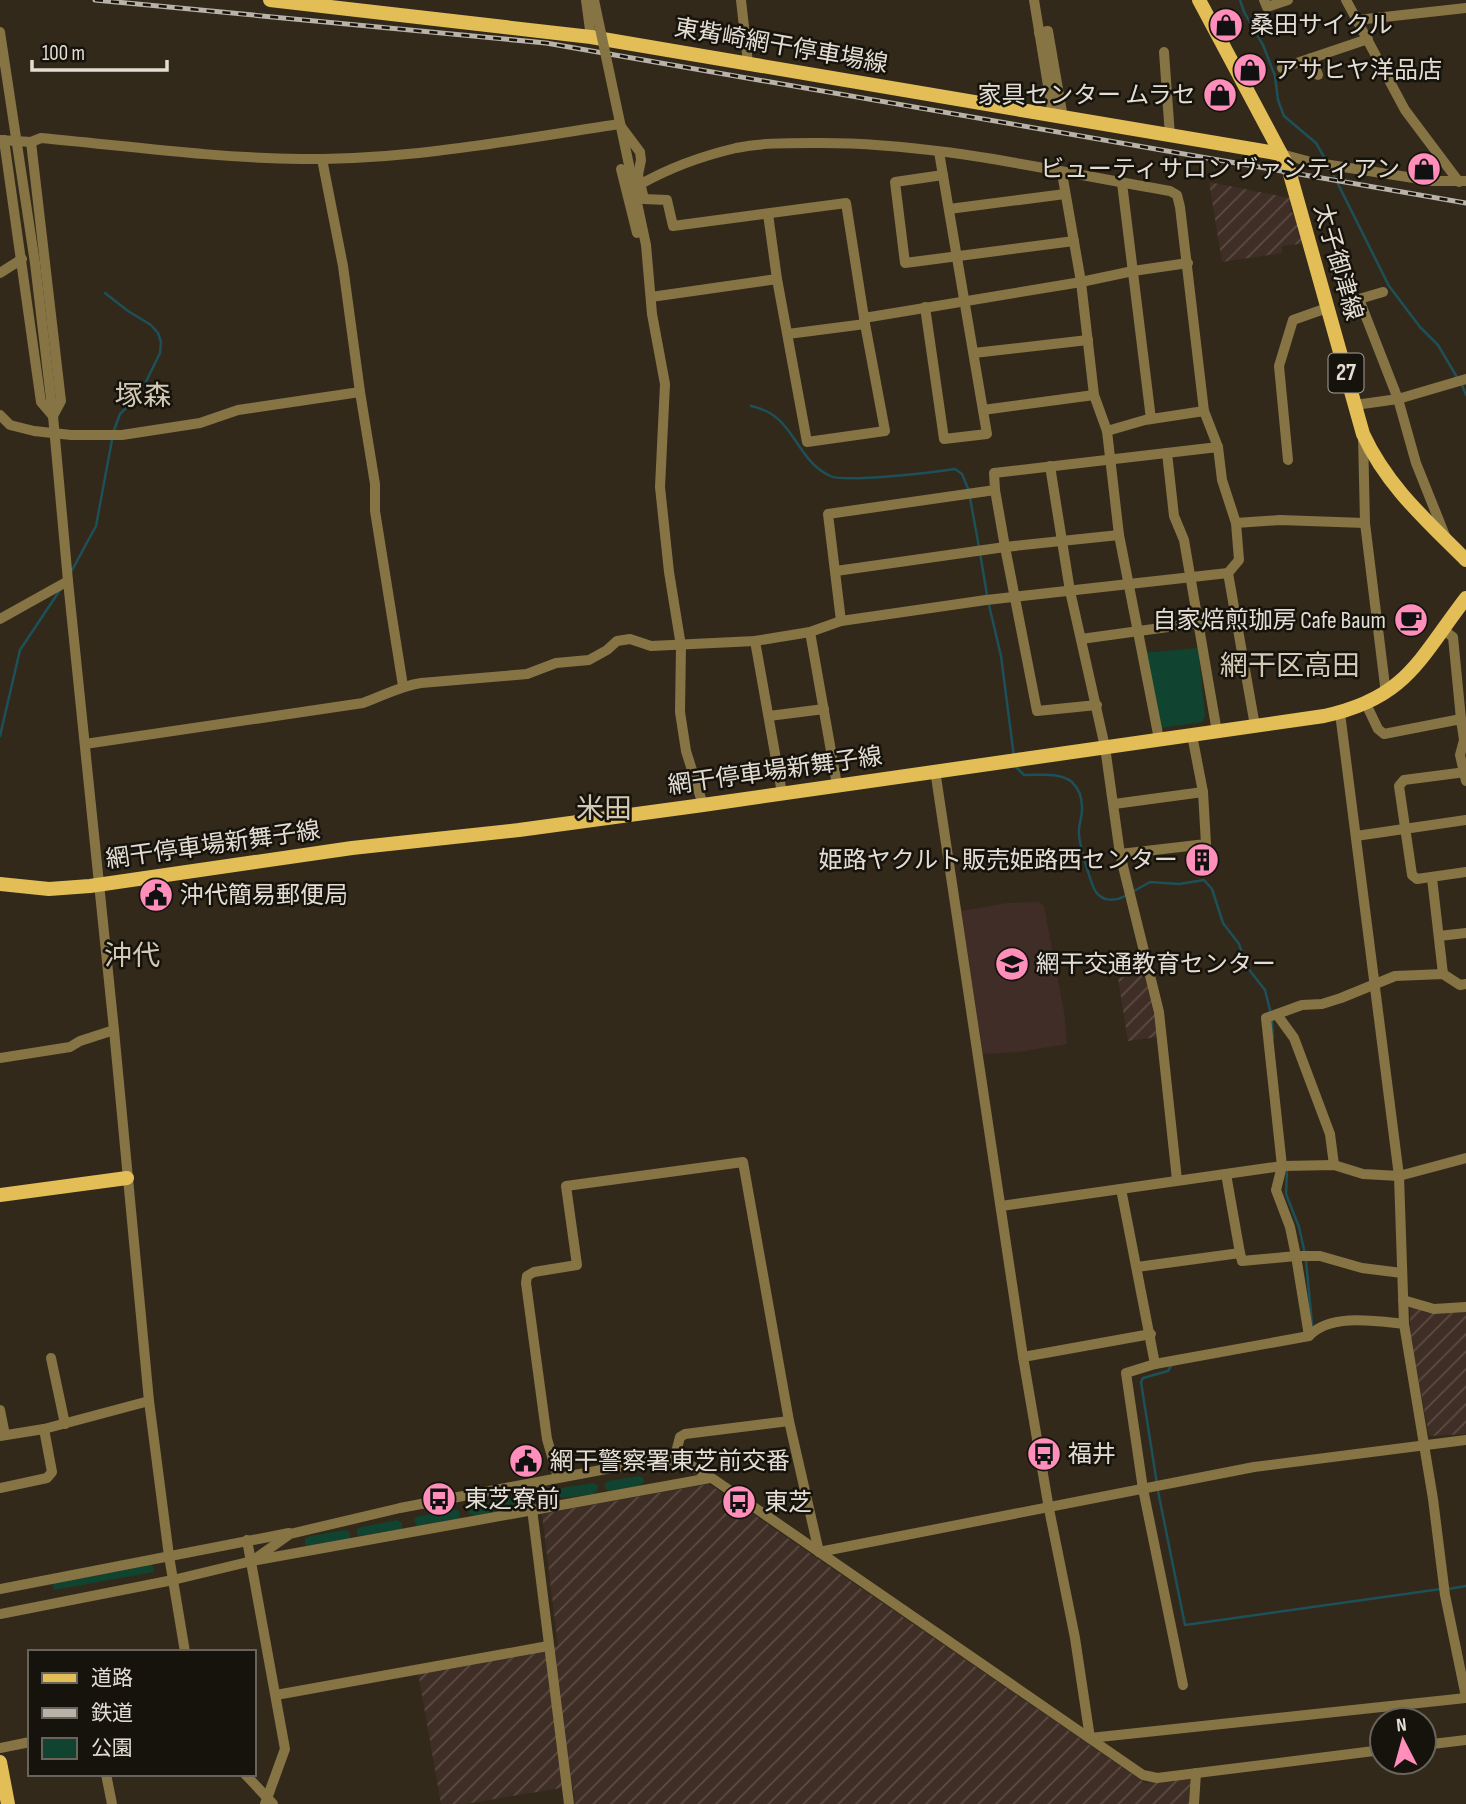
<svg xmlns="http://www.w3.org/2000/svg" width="1466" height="1804" viewBox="0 0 1466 1804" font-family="'Sofia Sans Condensed','Noto Sans JP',sans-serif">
<defs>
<pattern id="industrial-furrows" width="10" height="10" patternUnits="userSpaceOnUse" patternTransform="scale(1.75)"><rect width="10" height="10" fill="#3f2e25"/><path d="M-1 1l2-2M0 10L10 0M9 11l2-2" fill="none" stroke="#5b4c44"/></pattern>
</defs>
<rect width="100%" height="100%" fill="#32291a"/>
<g fill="url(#industrial-furrows)">
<path d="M1209 182 1290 198 1291 212 1299 218 1306 243 1282 246V253L1222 262Z"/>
<path d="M1144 973 1156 1013 1158 1037 1128 1041 1118 978Z"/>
<path d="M1410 1305 1427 1313 1442 1314 1466 1311V1434L1429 1436 1410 1333Z"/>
<path d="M709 1484 1145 1783 1193 1777 1196 1804H575L573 1786 465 1804H441L418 1672 558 1646 542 1514Z"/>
</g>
<path fill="#402d28" d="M1038 902 1044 906 1064 1012 1067 1044 1019 1052 983 1054 961 911 1008 903Z"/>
<g fill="#104430">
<path d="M1198 648 1205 716 1202 722 1161 728 1143 653Z"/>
<path d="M639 1476 643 1478 644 1482 639 1486 609 1491 605 1488V1484L608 1481Z"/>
<path d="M593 1483 597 1485 598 1490 593 1494 562 1498 559 1496 561 1488Z"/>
<path d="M508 1498 513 1499 515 1504 513 1508 475 1516 468 1513 471 1506Z"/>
<path d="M454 1509 459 1511 460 1518 417 1527 414 1520 417 1517Z"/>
<path d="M397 1520 402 1523V1529L359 1536 357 1535V1529L362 1527Z"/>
<path d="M345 1530 350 1532V1539L306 1546 305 1544V1539L310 1536Z"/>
<path d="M151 1559 154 1572 54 1590 51 1577Z"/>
</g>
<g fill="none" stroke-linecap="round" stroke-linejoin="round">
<g stroke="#1d5059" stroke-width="2.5">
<path d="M1240 0 1244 12 1263 45 1275 76 1278 100 1284 116 1316 143 1327 162"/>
<path d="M1330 168 1389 286 1420 327 1438 345 1458 379"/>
<path d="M105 293 128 311 151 325 158 333 161 342 160 353 140 394 120 414 113 433"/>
<path d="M1462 385 1466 395"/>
<path d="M751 406C796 415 793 458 830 476 844 483 935 472 955 469L962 474 969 491"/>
<path d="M970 498 979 547"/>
<path d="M980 553 987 595"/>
<path d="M71 572 96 526 112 440"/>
<path d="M988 601 1001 656 1014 757"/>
<path d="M0 736 20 650 60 590"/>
<path d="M1016 767 1024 775C1039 775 1060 772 1072 782 1079 789 1082 798 1082 807 1083 816 1078 824 1079 834 1079 843 1091 885 1096 892 1103 902 1116 901 1125 896"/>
<path d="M1134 891 1150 882 1179 884 1204 880 1212 889 1223 923 1239 944 1247 967 1265 990 1271 1014"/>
<path d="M1272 1020 1273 1038"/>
<path d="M1287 1170 1286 1194 1299 1227 1305 1254"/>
<path d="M1306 1261 1312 1324"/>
<path d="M1157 1484 1141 1382 1143 1378 1168 1371 1171 1366"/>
<path d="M1158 1491 1185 1625 1441 1589"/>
<path d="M1448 1589 1466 1586"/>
</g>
<g stroke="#867445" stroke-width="10">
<path d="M586 0 591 37"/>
<path d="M741 0 748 63"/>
<path d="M1034 0 1053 116"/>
<path d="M1264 0 1267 7 1288 0"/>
<path d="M1346 0 1405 110 1459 182"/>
<path d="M1357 20 1466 8"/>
<path d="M1039 33 1048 31 1063 118"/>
<path d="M1164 52 1170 136"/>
<path d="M1311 58 1318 75"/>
<path d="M1282 68 1368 39"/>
<path d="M0 140 31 142 41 138C127 146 215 158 301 159 409 160 514 140 619 124L640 152 641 160 638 175 644 199 667 200 673 226 846 203 865 324 885 431 807 442 777 279 768 214"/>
<path d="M4 140 41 402 53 416 61 401 31 142"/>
<path d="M1281 154 1311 162 1433 181H1466"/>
<path d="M621 169 637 233"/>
<path d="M1062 173 1081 282 1094 395 1107 431 1119 535 1159 739"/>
<path d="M943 175 895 182 905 263 1074 241"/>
<path d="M1122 183 1151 419"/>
<path d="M641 184C671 167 702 156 736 148 760 143 785 143 810 143 931 141 1052 171 1170 191L1177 195 1180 207 1204 411 1218 447"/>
<path d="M636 198 646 245 652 314 665 384 660 487 669 572 681 646 680 712 686 751 703 805"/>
<path d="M949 209 1065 194"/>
<path d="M35 263 53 416 68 581 114 1030 149 1401 169 1556 185 1652"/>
<path d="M0 273 22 259"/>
<path d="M1383 292 1359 299 1398 399 1416 463 1446 538"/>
<path d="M651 297 777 279"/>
<path d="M925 307 944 439 987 434 939 152"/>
<path d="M864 318 1081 282 1133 271 1188 263"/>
<path d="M788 334 865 324"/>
<path d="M974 353 1088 340"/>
<path d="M360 392 375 484V511L403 686"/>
<path d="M1355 405 1398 399 1466 379"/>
<path d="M983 410 1094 395"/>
<path d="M0 415 10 425 34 431 71 435H122L200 423 238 410 360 392 343 266 322 159"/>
<path d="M1107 431 1145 420 1204 411"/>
<path d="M1363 435 1365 523 1386 694"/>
<path d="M1167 453 1174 516 1184 540 1217 732"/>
<path d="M1288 460 1279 366 1293 320 1327 308"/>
<path d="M1050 466 1070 591 1105 747 1120 854 1206 844 1203 792 1192 735"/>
<path d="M836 571 1005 547 1119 535"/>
<path d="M1228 573 1255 726"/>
<path d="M0 619 68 581"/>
<path d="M841 621 828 514 995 490"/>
<path d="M1442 629 1453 637 1461 719"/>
<path d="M810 632 837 785"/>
<path d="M1081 639 1197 623"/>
<path d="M755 641 782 793"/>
<path d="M1366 704 1378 729 1384 734 1461 719 1464 740 1460 755 1466 781"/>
<path d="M1097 705 1037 711 1005 547 995 490 994 473 1218 447 1222 480 1236 523"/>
<path d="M1340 713 1399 1176 1404 1324 1433 1499 1445 1595 1466 1697"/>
<path d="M769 716 824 709"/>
<path d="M85 744 363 703C383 696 400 686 421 683L527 674 556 663 589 660 607 650 617 641 630 639 651 646 755 641 810 632 841 621 986 600 1228 573 1239 560 1236 523 1280 520 1365 523"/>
<path d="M935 770 1023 1357 1049 1509 1075 1638 1090 1738"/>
<path d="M1466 772 1404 780 1399 786 1412 875 1417 879 1466 872"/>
<path d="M1114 804 1203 792"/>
<path d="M1356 836 1466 820"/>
<path d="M1120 854 1159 1012 1177 1180"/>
<path d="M1432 878 1443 974"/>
<path d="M1439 936 1466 933"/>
<path d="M1278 1016 1294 1038 1330 1134 1334 1165"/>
<path d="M0 1058 70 1047 80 1041 114 1030"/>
<path d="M1121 1189 1155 1364"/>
<path d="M1001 1206 1282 1166 1334 1165 1363 1174 1399 1176 1466 1158"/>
<path d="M1240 1253 1242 1261 1296 1256 1290 1227 1276 1190 1282 1166 1266 1018 1302 1005 1322 1004 1341 998 1395 976 1443 974 1460 985 1466 984"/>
<path d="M1137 1267 1240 1253 1226 1174"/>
<path d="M1403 1300 1434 1309 1466 1307"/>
<path d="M1309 1336 1296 1256H1320L1362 1268 1402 1273"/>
<path d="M1023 1357 1151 1334"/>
<path d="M51 1358 65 1424"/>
<path d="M0 1410 5 1435"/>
<path d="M0 1436 44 1429 149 1401"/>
<path d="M674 1460 680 1437 685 1434 789 1421"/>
<path d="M558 1477 547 1439 526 1283 527 1276 534 1272 577 1265 566 1186 743 1162 789 1421 819 1552"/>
<path d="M0 1488 47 1478 52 1472 44 1429"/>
<path d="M532 1509 569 1804"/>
<path d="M247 1540 285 1749 265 1804"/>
<path d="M819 1552 1254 1467 1466 1440"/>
<path d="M252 1561 290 1534 400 1508 659 1459C676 1460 689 1463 703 1472L1143 1775 1157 1778 1382 1750"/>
<path d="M0 1589 289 1533"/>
<path d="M0 1614 173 1580 252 1561 710 1478"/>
<path d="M1183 1685 1143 1489 1126 1373 1155 1364 1309 1336C1330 1313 1376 1321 1404 1324"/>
<path d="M276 1695 548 1646"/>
<path d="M1090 1738 1466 1698"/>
<path d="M1424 1745 1466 1740"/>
<path d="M0 1748 30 1742"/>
<path d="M106 1774 112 1804"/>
<path d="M245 1774 273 1804"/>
<path d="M1194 1804 1196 1773"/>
</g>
<g stroke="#e3bd55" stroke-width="14">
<path d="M270 0 591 37 1281 154"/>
<path d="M1199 0 1288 167 1363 434C1387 486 1426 520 1466 560"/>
<path d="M0 884 49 889 90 886 352 848 519 830 703 805 1324 716C1407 698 1419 659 1466 598"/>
<path d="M0 1195 127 1178"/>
<path d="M0 1762 8 1804"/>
</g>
<g stroke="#b9b2a8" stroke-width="5">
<path id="rail" d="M95 0 546 43 1466 203"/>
</g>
<use href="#rail" stroke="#16130c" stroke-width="2.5" stroke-dasharray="8" stroke-linecap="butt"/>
<g stroke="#867445" stroke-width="10">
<path d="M594 0 636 198"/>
<path d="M0 32 35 263"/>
</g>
</g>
<defs>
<g id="shop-disc" transform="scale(1.75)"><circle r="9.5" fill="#ff8eba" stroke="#16130c"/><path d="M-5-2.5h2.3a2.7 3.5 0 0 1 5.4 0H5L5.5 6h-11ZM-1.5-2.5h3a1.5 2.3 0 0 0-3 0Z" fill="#111"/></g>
<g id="cafe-disc" transform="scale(1.75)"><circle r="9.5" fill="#ff8eba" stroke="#16130c"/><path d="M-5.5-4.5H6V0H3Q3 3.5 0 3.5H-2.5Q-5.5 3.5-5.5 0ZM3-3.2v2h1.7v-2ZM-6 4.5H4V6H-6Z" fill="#111"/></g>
<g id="building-disc" transform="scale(1.75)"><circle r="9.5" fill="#ff8eba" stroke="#16130c"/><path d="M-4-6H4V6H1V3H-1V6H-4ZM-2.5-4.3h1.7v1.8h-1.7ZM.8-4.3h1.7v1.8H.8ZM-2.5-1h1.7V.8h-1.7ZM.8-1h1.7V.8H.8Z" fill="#111"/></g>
<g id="civic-disc" transform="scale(1.75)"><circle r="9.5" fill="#ff8eba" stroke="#16130c"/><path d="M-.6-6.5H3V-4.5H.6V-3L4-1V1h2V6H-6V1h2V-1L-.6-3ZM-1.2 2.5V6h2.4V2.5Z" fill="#111"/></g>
<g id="school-disc" transform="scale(1.75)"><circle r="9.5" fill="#ff8eba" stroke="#16130c"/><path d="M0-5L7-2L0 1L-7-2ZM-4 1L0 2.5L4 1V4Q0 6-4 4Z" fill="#111"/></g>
<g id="bus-disc" transform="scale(1.75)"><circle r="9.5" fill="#ff8eba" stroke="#16130c"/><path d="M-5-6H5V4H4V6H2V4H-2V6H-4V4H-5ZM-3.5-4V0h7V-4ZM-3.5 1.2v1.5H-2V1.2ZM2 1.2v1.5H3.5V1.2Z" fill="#111"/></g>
</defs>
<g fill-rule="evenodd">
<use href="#shop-disc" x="1226" y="25"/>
<use href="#shop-disc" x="1250" y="70"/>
<use href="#shop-disc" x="1220" y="95"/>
<use href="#shop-disc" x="1424" y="169"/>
<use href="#cafe-disc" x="1411" y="620"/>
<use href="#building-disc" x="1202" y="860"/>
<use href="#civic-disc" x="156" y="895"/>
<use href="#school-disc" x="1012" y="964"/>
<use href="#bus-disc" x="1044" y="1454"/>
<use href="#civic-disc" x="526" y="1461"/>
<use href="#bus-disc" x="439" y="1499"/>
<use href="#bus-disc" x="739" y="1502"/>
</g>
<g text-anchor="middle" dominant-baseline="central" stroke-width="5" stroke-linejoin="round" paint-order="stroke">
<rect fill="#16130c" stroke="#a6a098" stroke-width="2" x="1328.5" y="353.5" width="35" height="39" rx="5"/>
<g font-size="23" font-weight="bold" fill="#e3ddd4">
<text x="1346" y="373">27</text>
</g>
<g font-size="24" fill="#e3ddd4" stroke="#16130c" text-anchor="start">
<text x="1250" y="25">桑田サイクル</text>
<text x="1274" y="70">アサヒヤ洋品店</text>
<text x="1196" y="95" text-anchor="end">家具センター ムラセ</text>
<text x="1400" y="169" text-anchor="end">ビューティサロン ヴァンティアン</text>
<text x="1386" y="620" text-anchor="end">自家焙煎珈房 Cafe Baum</text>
<text x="1178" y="860" text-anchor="end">姫路ヤクルト販売姫路西センター</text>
<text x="180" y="895">沖代簡易郵便局</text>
<text x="1036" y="964">網干交通教育センター</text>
<text x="1068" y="1454">福井</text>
<text x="550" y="1461">網干警察署東芝前交番</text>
<text x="464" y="1499">東芝寮前</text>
<text x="764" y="1502">東芝</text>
</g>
<g font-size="24" fill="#e3ddd4" stroke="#16130c">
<text transform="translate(781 46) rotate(10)">東觜崎網干停車場線</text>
<text transform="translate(1338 262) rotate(74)">太子御津線</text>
<text transform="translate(775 771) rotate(-8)">網干停車場新舞子線</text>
<text transform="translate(213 845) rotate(-8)">網干停車場新舞子線</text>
</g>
<g font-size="28" fill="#d3c8b5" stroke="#16130c">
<text x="143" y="396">塚森</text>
<text x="1290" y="666">網干区高田</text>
<text x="604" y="809">米田</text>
<text x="132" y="956">沖代</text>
</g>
</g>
<rect x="28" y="1650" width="228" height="126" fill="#16130c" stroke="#68645c" stroke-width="2"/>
<rect x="42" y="1673" width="35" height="10" fill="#e3bd55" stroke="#68645c" stroke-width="2"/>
<text x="91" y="1685" font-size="21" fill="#e3ddd4">道路</text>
<rect x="42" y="1708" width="35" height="10" fill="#b9b2a8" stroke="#68645c" stroke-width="2"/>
<text x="91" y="1720" font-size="21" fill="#e3ddd4">鉄道</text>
<rect x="42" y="1738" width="35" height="21" fill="#104430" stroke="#68645c" stroke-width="2"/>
<text x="91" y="1755" font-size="21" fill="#e3ddd4">公園</text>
<g transform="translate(1403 1741) rotate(354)"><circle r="33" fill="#16130c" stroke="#68645c" stroke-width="2"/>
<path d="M0-5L12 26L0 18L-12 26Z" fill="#ff8eba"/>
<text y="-10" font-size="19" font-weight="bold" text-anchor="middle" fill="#e3ddd4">N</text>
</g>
<path d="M32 60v10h135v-10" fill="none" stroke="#e3ddd4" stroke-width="3.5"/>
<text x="42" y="60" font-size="21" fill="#e3ddd4" stroke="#16130c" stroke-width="5" paint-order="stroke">100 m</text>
</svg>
